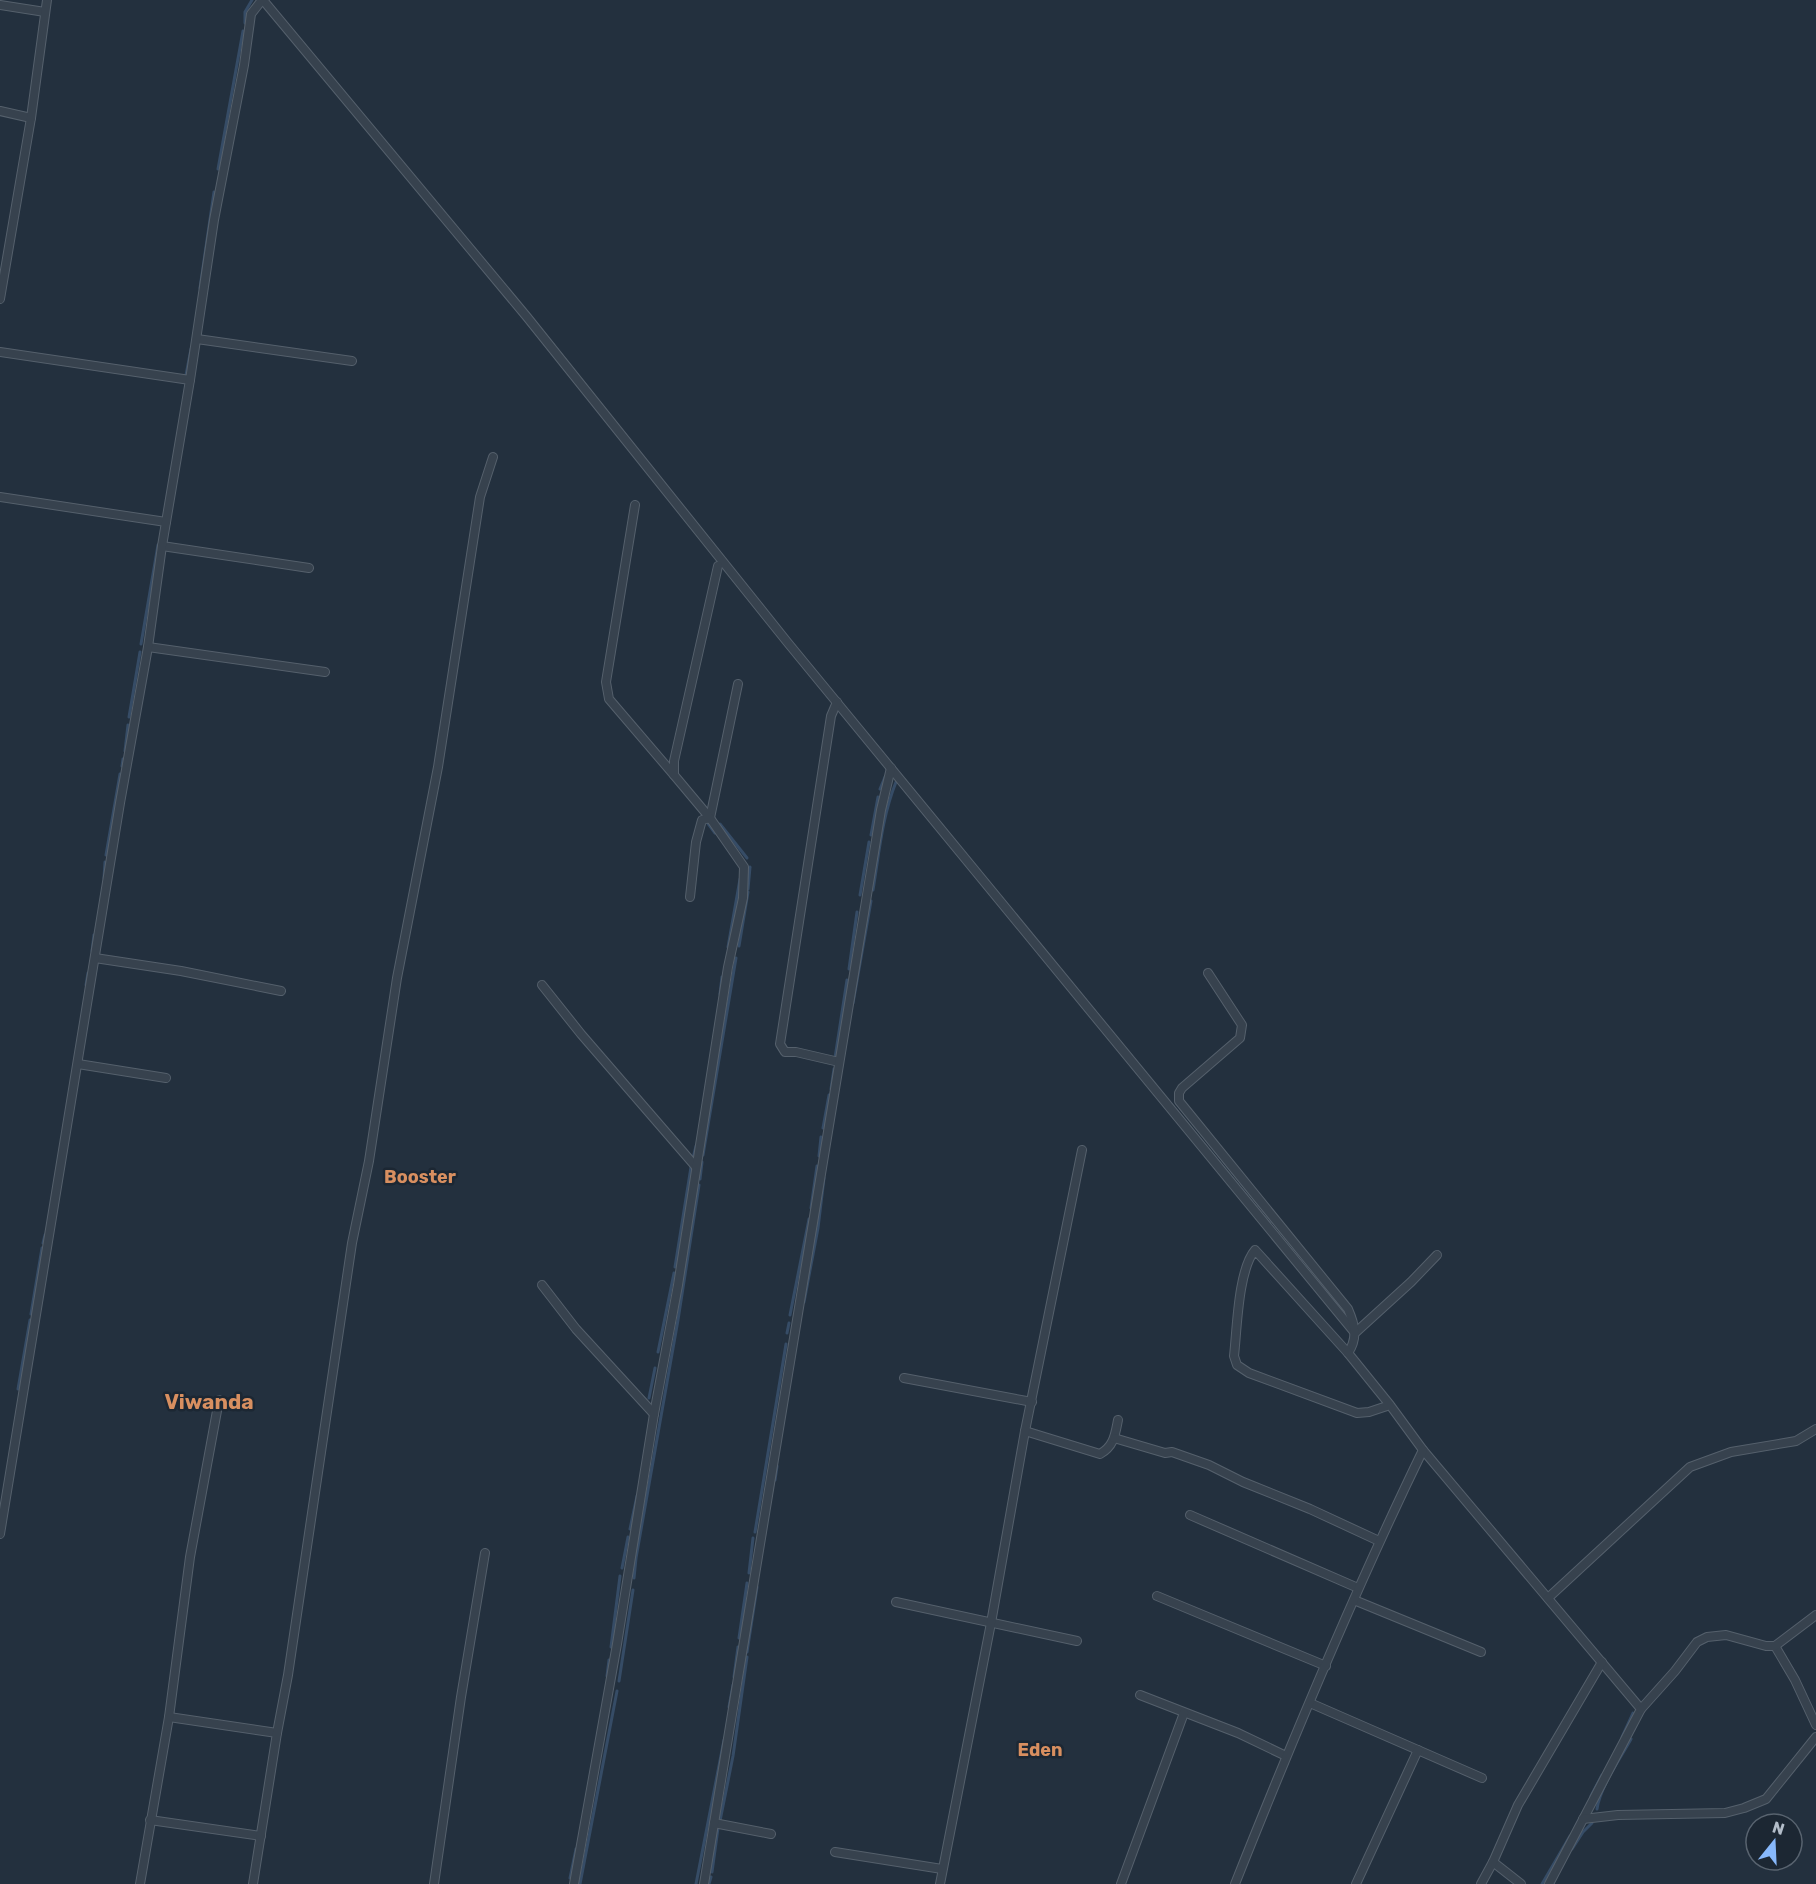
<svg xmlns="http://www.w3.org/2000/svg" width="1816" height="1884" viewBox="0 0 1816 1884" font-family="Rubik,sans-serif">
<rect width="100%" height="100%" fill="#23303e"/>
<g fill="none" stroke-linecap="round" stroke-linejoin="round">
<g stroke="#364c66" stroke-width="3">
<path d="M245 23V12L252 0"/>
<path d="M218 169 243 31"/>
<path d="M200 288 214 192"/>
<path d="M186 375 191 349"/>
<path d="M141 644 158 545"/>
<path d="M129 717 140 652"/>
<path d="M125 751 128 725"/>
<path d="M122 766 123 759"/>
<path d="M880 789 885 777"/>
<path d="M707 822 715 833"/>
<path d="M720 824 747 858"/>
<path d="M871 835 878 797"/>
<path d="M106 855 120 774"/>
<path d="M104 878 105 862"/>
<path d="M748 889 750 867"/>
<path d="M873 890C879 854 882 817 896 782"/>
<path d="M860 895 869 842"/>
<path d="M739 946 748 892"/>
<path d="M728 947 740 879"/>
<path d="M92 951 94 935"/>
<path d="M849 969 857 912"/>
<path d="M86 985 88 973"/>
<path d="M720 994 722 977"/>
<path d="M853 1003 871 901"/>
<path d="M835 1058 847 980"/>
<path d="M831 1089 834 1069"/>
<path d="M823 1128 829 1095"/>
<path d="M703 1155 736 958"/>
<path d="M819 1156 821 1137"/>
<path d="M693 1158 696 1146"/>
<path d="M700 1179 702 1162"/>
<path d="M811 1208 817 1166"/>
<path d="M43 1243 45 1235"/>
<path d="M675 1267 691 1167"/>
<path d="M804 1302 818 1228 824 1178"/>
<path d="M31 1314 42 1248"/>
<path d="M790 1315 809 1219"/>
<path d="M787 1333 789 1323"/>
<path d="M658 1352 674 1273"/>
<path d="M18 1389 30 1320"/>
<path d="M649 1398 655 1368"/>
<path d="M775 1480 777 1466"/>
<path d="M630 1529 637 1496"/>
<path d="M755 1532 786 1344"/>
<path d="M622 1568 628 1537"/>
<path d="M749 1573 753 1538"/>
<path d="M634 1578 636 1558 678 1320 699 1185"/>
<path d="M739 1638 747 1583"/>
<path d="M611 1647 620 1576"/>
<path d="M747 1652 757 1587"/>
<path d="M607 1676 609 1660"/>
<path d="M734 1677 738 1647"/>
<path d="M619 1681 633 1590"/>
<path d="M729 1707 733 1685"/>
<path d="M1622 1737 1633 1713"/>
<path d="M1591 1796 1602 1775"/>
<path d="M1597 1809C1600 1787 1620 1759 1631 1739"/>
<path d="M720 1821 733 1756 747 1657"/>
<path d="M1572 1849 1583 1832 1592 1823"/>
<path d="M712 1872 718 1828"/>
<path d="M570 1878 576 1849"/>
<path d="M580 1884 617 1691"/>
<path d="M696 1884 724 1740"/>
<path d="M709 1884 711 1877"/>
<path d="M1542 1884 1570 1836"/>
</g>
<g stroke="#55606c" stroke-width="10">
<g id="minor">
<path d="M263 0 527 317 788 643 1355 1333 1411 1282 1437 1255"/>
<path d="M0 5 45 12"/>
<path d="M0 111 31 118"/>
<path d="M0 299 31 118 47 0"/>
<path d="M197 339 352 361"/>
<path d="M0 352 190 380"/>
<path d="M0 497 166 522"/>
<path d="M635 505 606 682 609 699 674 775"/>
<path d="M162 546 309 568"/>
<path d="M148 647 325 672"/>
<path d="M837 702 831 716 780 1044 785 1052H796L839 1062"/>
<path d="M710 818 738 684"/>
<path d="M690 897 696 842 702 820 710 818"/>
<path d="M95 958 181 971 281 991"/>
<path d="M1208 973 1242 1025 1240 1038 1182 1088 1179 1093V1101L1348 1309C1355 1325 1358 1338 1348 1353"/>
<path d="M542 985 581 1034 696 1167"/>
<path d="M78 1064 166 1078"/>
<path d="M542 1285 576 1329 654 1414"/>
<path d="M904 1378 1032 1402"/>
<path d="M1390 1405 1369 1412 1357 1413 1249 1373 1237 1365 1234 1356C1237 1330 1238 1270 1255 1250L1348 1353 1390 1405 1423 1450 1641 1709 1549 1884"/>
<path d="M1025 1431 1100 1454C1114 1446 1115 1435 1118 1420"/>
<path d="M1114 1438 1165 1453 1172 1452 1209 1465 1243 1482 1310 1509 1379 1541"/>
<path d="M1190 1515 1358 1588"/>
<path d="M0 1534 120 803 148 647 162 546 190 380 214 220 244 65 251 14 262 0"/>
<path d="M1157 1596 1326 1666"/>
<path d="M1548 1598 1690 1467 1731 1452 1796 1441 1816 1429"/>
<path d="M1354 1600 1481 1652"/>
<path d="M896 1602 1077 1641"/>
<path d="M1775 1646 1795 1680 1816 1725"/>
<path d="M1140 1695 1238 1733 1286 1756"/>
<path d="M1310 1703 1482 1778"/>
<path d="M1641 1709 1675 1671 1697 1642 1707 1637 1726 1635 1766 1646H1775L1816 1615"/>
<path d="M169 1717 277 1733"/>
<path d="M1583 1819 1618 1815 1725 1813 1744 1808 1766 1799 1816 1737"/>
<path d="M150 1820 261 1836"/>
<path d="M714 1823 771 1834"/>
<path d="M835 1852 942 1869"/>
<path d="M1493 1862 1521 1884"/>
<path d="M140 1884 169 1717 190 1557 219 1400"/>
<path d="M253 1884 277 1733 288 1675 352 1243 369 1161 397 978 438 767 480 497 493 457"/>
<path d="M434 1884 461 1697 485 1553"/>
<path d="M574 1884 617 1644 654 1414 678 1285 728 967 743 898 744 867 710 818 674 775V761L718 566"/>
<path d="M704 1884 881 810 891 768"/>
<path d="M940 1884 991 1623 1025 1431 1082 1150"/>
<path d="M1121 1884 1184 1713"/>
<path d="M1235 1884C1293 1738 1354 1592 1423 1450"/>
<path d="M1356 1884 1418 1750"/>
<path d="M1481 1884 1493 1862 1518 1805 1602 1662"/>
</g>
</g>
<use href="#minor" stroke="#37424e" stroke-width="8"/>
</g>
<g text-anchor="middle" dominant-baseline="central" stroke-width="5" stroke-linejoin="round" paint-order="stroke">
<g font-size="18" font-weight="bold" fill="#d88f60" stroke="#1c2733">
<text x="420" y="1177">Booster</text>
<text x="1040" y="1750">Eden</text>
</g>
<g font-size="21" font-weight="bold" fill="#d88f60" stroke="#1c2733">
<text x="209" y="1401">Viwanda</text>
</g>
</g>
<g transform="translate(1774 1842) rotate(18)"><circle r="28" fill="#1c2733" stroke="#58636f" stroke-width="1.5"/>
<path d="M0-4.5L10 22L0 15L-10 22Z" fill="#87b8fb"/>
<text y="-9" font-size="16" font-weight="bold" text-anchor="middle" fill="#b3bdc9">N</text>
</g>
</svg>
